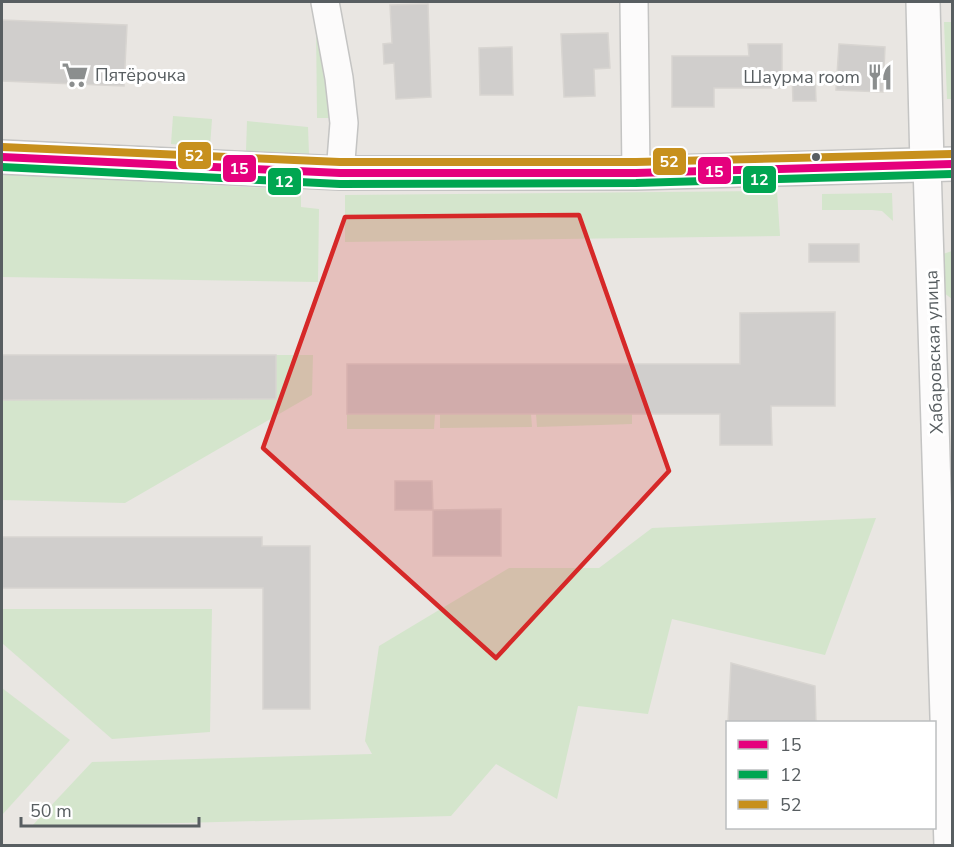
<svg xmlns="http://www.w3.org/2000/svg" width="954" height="847" viewBox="0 0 954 847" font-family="'Nunito Sans',sans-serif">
<rect width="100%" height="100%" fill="#e9e6e2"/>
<g fill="#d4e5cc">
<path d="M316 22 336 118H317Z"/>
<path d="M944 22H952V99H947Z"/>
<path d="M173 116 212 119 210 147 171 144Z"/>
<path d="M247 121 308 127 309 154 246 151Z"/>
<path d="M2 174 301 190V207L319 209 318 282 2 277Z"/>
<path d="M777 191 780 236 345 242V195Z"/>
<path d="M892 193 893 221 882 211 872 210H822V194Z"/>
<path d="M952 251V299L944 293 943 254Z"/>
<path d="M276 355H313L312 395 125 503 2 500V400L275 399Z"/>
<path d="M347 414H435L434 429H347Z"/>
<path d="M440 414H531L532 427 440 428Z"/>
<path d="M536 414H632V424L537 427Z"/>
<path d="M876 518 825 655 672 619 648 714 578 706 557 799 496 764 451 816 31 827 92 762 372 754 365 741 379 646 509 568H599L652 528Z"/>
<path d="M2 609H212L210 732 112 739 2 643Z"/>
<path d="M2 688 70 740 2 815Z"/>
</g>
<g fill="#d0cecc" stroke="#d8d5d1" stroke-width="1.5">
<path d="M428 4 431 97 396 99 394 63 384 64 383 44 392 43 390 5Z"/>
<path d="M2 20 127 25 124 86 2 81Z"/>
<path d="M608 33 610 68 594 69 595 96 564 97 561 34Z"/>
<path d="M748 44H782V88H714V107H672V56H749Z"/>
<path d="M839 44 885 47 883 92 836 90Z"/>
<path d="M512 47 513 95H480L479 48Z"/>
<path d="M792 74H815L816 101H793Z"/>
<rect x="809" y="244" width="50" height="18"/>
<path d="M835 312V406H771L772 445H720V414H347V364H740V313Z"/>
<path d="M2 355H276V399L2 400Z"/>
<path d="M395 481H432L433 510H395Z"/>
<path d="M501 509V556H433V510Z"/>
<path d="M2 537H262V546H310V709H263V588H2Z"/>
<path d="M731 663 815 686 816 723H728Z"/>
</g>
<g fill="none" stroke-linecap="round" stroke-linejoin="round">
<g stroke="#c4c4c3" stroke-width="30">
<g id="minor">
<path d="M325 2 339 78 344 123 340 173"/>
<path d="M634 2 636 173"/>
<path d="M927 165 948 846"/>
</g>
</g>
<g stroke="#c4c4c3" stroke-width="36">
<path id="tertiary" d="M923 2 927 165"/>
</g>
<g stroke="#c4c4c3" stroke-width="36">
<path id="secondary" d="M2 157 340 173H636L952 164"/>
</g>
<use href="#minor" stroke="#fcfbfb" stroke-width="27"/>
<use href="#tertiary" stroke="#fcfbfb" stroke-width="33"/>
<use href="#secondary" stroke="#fcfbfb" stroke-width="33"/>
<g stroke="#fff" stroke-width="12">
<path id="bus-1" d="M2 157 340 173H636L952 164"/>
</g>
<g stroke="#fff" stroke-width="12">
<path id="bus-2" d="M2 167 340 184 636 183 952 174"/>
</g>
<g stroke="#fff" stroke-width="12">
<path id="bus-3" d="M2 147 340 162H636L952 154"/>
</g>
<use href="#bus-1" stroke="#e5007d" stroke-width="8"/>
<use href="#bus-2" stroke="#00a651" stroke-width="8"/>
<use href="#bus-3" stroke="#c7901d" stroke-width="8"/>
</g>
<path fill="#d62828" fill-opacity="0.2" stroke="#d62828" stroke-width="4.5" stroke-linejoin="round" d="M579 215 669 471 496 658 263 448 345 217Z"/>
<defs>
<g id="supermarket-bare" transform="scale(2.07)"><path d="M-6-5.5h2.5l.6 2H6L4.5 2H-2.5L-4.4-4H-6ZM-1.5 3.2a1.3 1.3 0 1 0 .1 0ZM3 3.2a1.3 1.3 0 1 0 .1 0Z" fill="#8b8e8e" stroke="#fff" stroke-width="2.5" paint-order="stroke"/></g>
<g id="restaurant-bare" transform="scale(2.07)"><path d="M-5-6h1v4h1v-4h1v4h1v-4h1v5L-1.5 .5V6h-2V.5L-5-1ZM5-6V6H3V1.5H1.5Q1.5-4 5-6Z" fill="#8b8e8e" stroke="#fff" stroke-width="2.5" paint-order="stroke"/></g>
</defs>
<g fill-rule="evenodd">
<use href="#supermarket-bare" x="75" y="75"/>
<use href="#restaurant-bare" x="880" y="77"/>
</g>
<circle fill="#585e61" stroke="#fff" stroke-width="2" cx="816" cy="157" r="5"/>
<g text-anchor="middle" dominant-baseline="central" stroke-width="6" stroke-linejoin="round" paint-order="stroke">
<g font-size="18" fill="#585e61" stroke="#fff" text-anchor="start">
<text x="95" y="75">Пятёрочка</text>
<text x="860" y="77" text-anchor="end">Шаурма room</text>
</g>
<g font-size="18" fill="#585e61" stroke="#fff">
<text transform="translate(934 352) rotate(-92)">Хабаровская улица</text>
</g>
</g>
<g stroke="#fff" stroke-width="2">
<rect x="177" y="141" width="35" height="29" rx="6" fill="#c7901d"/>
<rect x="652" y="147" width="35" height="29" rx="6" fill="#c7901d"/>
<rect x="222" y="154" width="35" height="29" rx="6" fill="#e5007d"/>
<rect x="697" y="156" width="35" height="29" rx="6" fill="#e5007d"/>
<rect x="742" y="165" width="35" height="29" rx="6" fill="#00a651"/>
<rect x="267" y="167" width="35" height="29" rx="6" fill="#00a651"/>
</g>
<g font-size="16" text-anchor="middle" font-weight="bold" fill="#fff">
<text x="194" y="161">52</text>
<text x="669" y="167">52</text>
<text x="239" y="174">15</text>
<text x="714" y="177">15</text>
<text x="759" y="185">12</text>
<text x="284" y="187">12</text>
</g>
<rect width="954" height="847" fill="none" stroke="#585e61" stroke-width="6"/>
<rect x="726" y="721" width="210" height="108" fill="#ffffff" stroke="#bcbfc0" stroke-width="1.5"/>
<rect x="738" y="740" width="30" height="9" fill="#e5007d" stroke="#bcbfc0" stroke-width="1.5"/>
<text x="780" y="751" font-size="18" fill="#585e61">15</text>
<rect x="738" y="770" width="30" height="9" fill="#00a651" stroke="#bcbfc0" stroke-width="1.5"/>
<text x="780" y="781" font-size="18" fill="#585e61">12</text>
<rect x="738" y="800" width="30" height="9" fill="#c7901d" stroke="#bcbfc0" stroke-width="1.5"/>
<text x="780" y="811" font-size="18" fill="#585e61">52</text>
<path d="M21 817v9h178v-9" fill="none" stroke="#585e61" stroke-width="3"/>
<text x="30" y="817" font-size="18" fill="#585e61" stroke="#ffffff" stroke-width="4.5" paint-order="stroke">50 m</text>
</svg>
